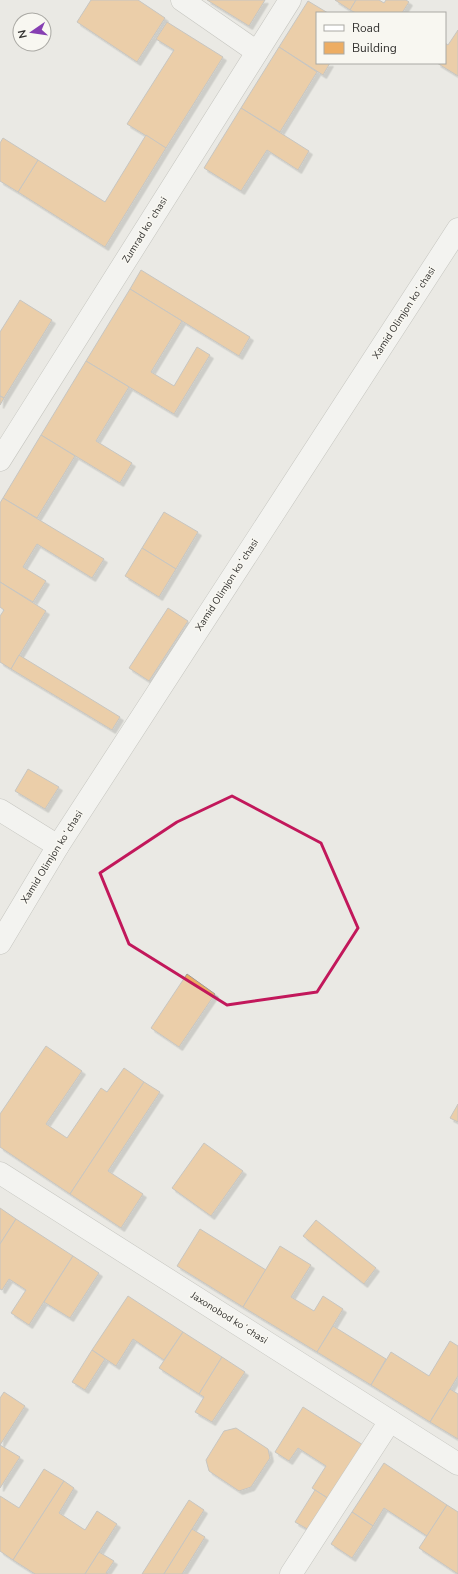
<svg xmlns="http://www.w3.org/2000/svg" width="458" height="1574" viewBox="0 0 458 1574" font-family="'Nunito Sans',sans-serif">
<defs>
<filter id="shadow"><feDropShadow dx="3.5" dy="3.5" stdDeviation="0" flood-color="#0004"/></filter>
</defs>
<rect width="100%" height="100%" fill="#eae9e4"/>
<g fill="#edad63" stroke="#9e9a96" filter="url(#shadow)">
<path d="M91 0H138L165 18 137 62 77 22Z"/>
<path d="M207 0H265L249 26Z"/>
<path d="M335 0H356L350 10Z"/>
<path d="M356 0H379L384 3 386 0H406L409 2 402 13H356L350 10Z"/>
<path d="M308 1 328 13H317V63H330L323 75 279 47Z"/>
<path d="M167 22 223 57 166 148 127 124 174 50 156 39Z"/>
<path d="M458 30V76L437 63H445V43L448 45Z"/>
<path d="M279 47 317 72 280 132 241 108Z"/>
<path d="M241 108 309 151 298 170 267 150 241 191 204 168Z"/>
<path d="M146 135 166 148 105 247 18 192 38 160 105 202Z"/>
<path d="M3 138 38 160 18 192 0 181V143Z"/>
<path d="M141 270 250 337 239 356 130 289Z"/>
<path d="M130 289 182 321 151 372 174 386 197 347 210 355 174 414 86 361Z"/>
<path d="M20 300 52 320 4 398 0 396V332Z"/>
<path d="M86 361 129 387 96 441 132 463 120 483 41 435Z"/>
<path d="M0 396 4 398 0 405Z"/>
<path d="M41 435 75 456 37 518 3 498Z"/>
<path d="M3 498 104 559 92 578 37 544 23 567 46 581 33 602 0 582V503Z"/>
<path d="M164 512 198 532 176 569 142 548Z"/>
<path d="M142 548 176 569 159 597 125 576Z"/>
<path d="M0 582 46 611 11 669 0 662V616L4 610 0 607Z"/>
<path d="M168 608 188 621 149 681 129 668Z"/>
<path d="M19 655 120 717 112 730 11 669Z"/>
<path d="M28 769 59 787 45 809 15 791Z"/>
<path d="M187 974 215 994 179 1047 151 1028Z"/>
<path d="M46 1046 82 1071 46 1124 67 1138 101 1088 107 1092 124 1068 144 1082 70 1194 0 1147V1114Z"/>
<path d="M144 1082 160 1092 108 1171 143 1194 121 1228 70 1194Z"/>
<path d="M458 1104V1122L450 1118Z"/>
<path d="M204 1143 243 1171 211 1216 172 1188Z"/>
<path d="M0 1208 16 1219 0 1244Z"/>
<path d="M16 1219 73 1256 29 1325 11 1313 26 1290 9 1279 2 1290 0 1289V1244Z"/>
<path d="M316 1220 376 1268 364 1284 303 1236Z"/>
<path d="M200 1229 266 1270 243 1307 177 1266Z"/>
<path d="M280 1246 311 1265 291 1297 314 1311 323 1296 343 1309 317 1352 243 1307Z"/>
<path d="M73 1256 99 1273 70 1318 44 1302Z"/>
<path d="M128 1296 183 1332 164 1360 133 1339 116 1366 92 1350Z"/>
<path d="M333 1326 386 1359 371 1385 317 1352Z"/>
<path d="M183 1332 222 1357 199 1394 159 1368Z"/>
<path d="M450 1341 458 1346V1376L430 1422 371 1385 391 1352 429 1376Z"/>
<path d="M92 1350 105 1359 85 1390 72 1382Z"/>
<path d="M222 1357 245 1372 212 1422 195 1412 204 1397 199 1394Z"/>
<path d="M450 1389 458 1394V1439L430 1422Z"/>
<path d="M4 1392 25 1406 0 1445V1398Z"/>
<path d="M303 1407 363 1445 329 1499 312 1488 326 1466 298 1448 289 1461 275 1452Z"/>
<path d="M236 1428 268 1449 270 1458 251 1487 239 1491 209 1471 206 1460 224 1431Z"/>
<path d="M0 1445 20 1457 0 1488Z"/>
<path d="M384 1463 447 1505 427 1536 384 1508 373 1526 352 1512Z"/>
<path d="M44 1469 64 1481 13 1560 0 1551V1496L19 1508Z"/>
<path d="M64 1481 74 1488 59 1513 85 1530 97 1511 117 1524 85 1574H35L13 1560Z"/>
<path d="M315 1490 329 1499 309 1530 295 1522Z"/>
<path d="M189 1500 204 1510 164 1574H142Z"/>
<path d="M447 1505 458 1512V1574L419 1548Z"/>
<path d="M352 1512 373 1526 352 1558 331 1544Z"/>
<path d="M192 1529 205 1537 182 1574H164Z"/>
<path d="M99 1552 114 1561 106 1573 108 1574H85Z"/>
</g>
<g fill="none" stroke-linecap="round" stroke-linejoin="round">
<g stroke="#9b9a95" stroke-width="23">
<g id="minor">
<path d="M182 0 257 52"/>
<path d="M0 460 290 0"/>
<path d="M0 810 58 846"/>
<path d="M0 943 58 846 458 229"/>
<path d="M0 1173 458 1464"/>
<path d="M291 1574 390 1421"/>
</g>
</g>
<use href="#minor" stroke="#fff" stroke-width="22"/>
</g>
<path d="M0 0H458V1574H0ZM232 796 321 843 358 928 317 992 227 1005 129 944 100 873 177 822Z" fill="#eae9e4" fill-opacity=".55" fill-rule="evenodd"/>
<path fill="none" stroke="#c2185b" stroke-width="3" stroke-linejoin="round" d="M232 796 321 843 358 928 317 992 227 1005 129 944 100 873 177 822Z"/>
<g text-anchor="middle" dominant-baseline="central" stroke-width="3" stroke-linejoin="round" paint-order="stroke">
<g font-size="10" fill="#343331" stroke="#f8f7f1">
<text transform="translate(145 230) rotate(-58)">Zumrad koʻchasi</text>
<text transform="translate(404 313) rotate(-57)">Xamid Olimjon koʻchasi</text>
<text transform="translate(227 585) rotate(-57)">Xamid Olimjon koʻchasi</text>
<text transform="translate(52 857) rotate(-58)">Xamid Olimjon koʻchasi</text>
<text transform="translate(229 1318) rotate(32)">Jaxonobod koʻchasi</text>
</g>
</g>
<rect x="316" y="12" width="130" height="52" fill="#f8f7f1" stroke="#aaa9a4"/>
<rect x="324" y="25" width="20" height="6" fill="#ffffff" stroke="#aaa9a4"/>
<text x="352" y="32" font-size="12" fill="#343331">Road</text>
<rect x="324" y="42" width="20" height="12" fill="#edad63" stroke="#aaa9a4"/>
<text x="352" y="52" font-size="12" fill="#343331">Building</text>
<g transform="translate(32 32) rotate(257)"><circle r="19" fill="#f8f7f1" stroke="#aaa9a4"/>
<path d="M0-3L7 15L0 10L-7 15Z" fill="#863fb2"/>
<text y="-6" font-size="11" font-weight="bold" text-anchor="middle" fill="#343331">N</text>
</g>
</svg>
